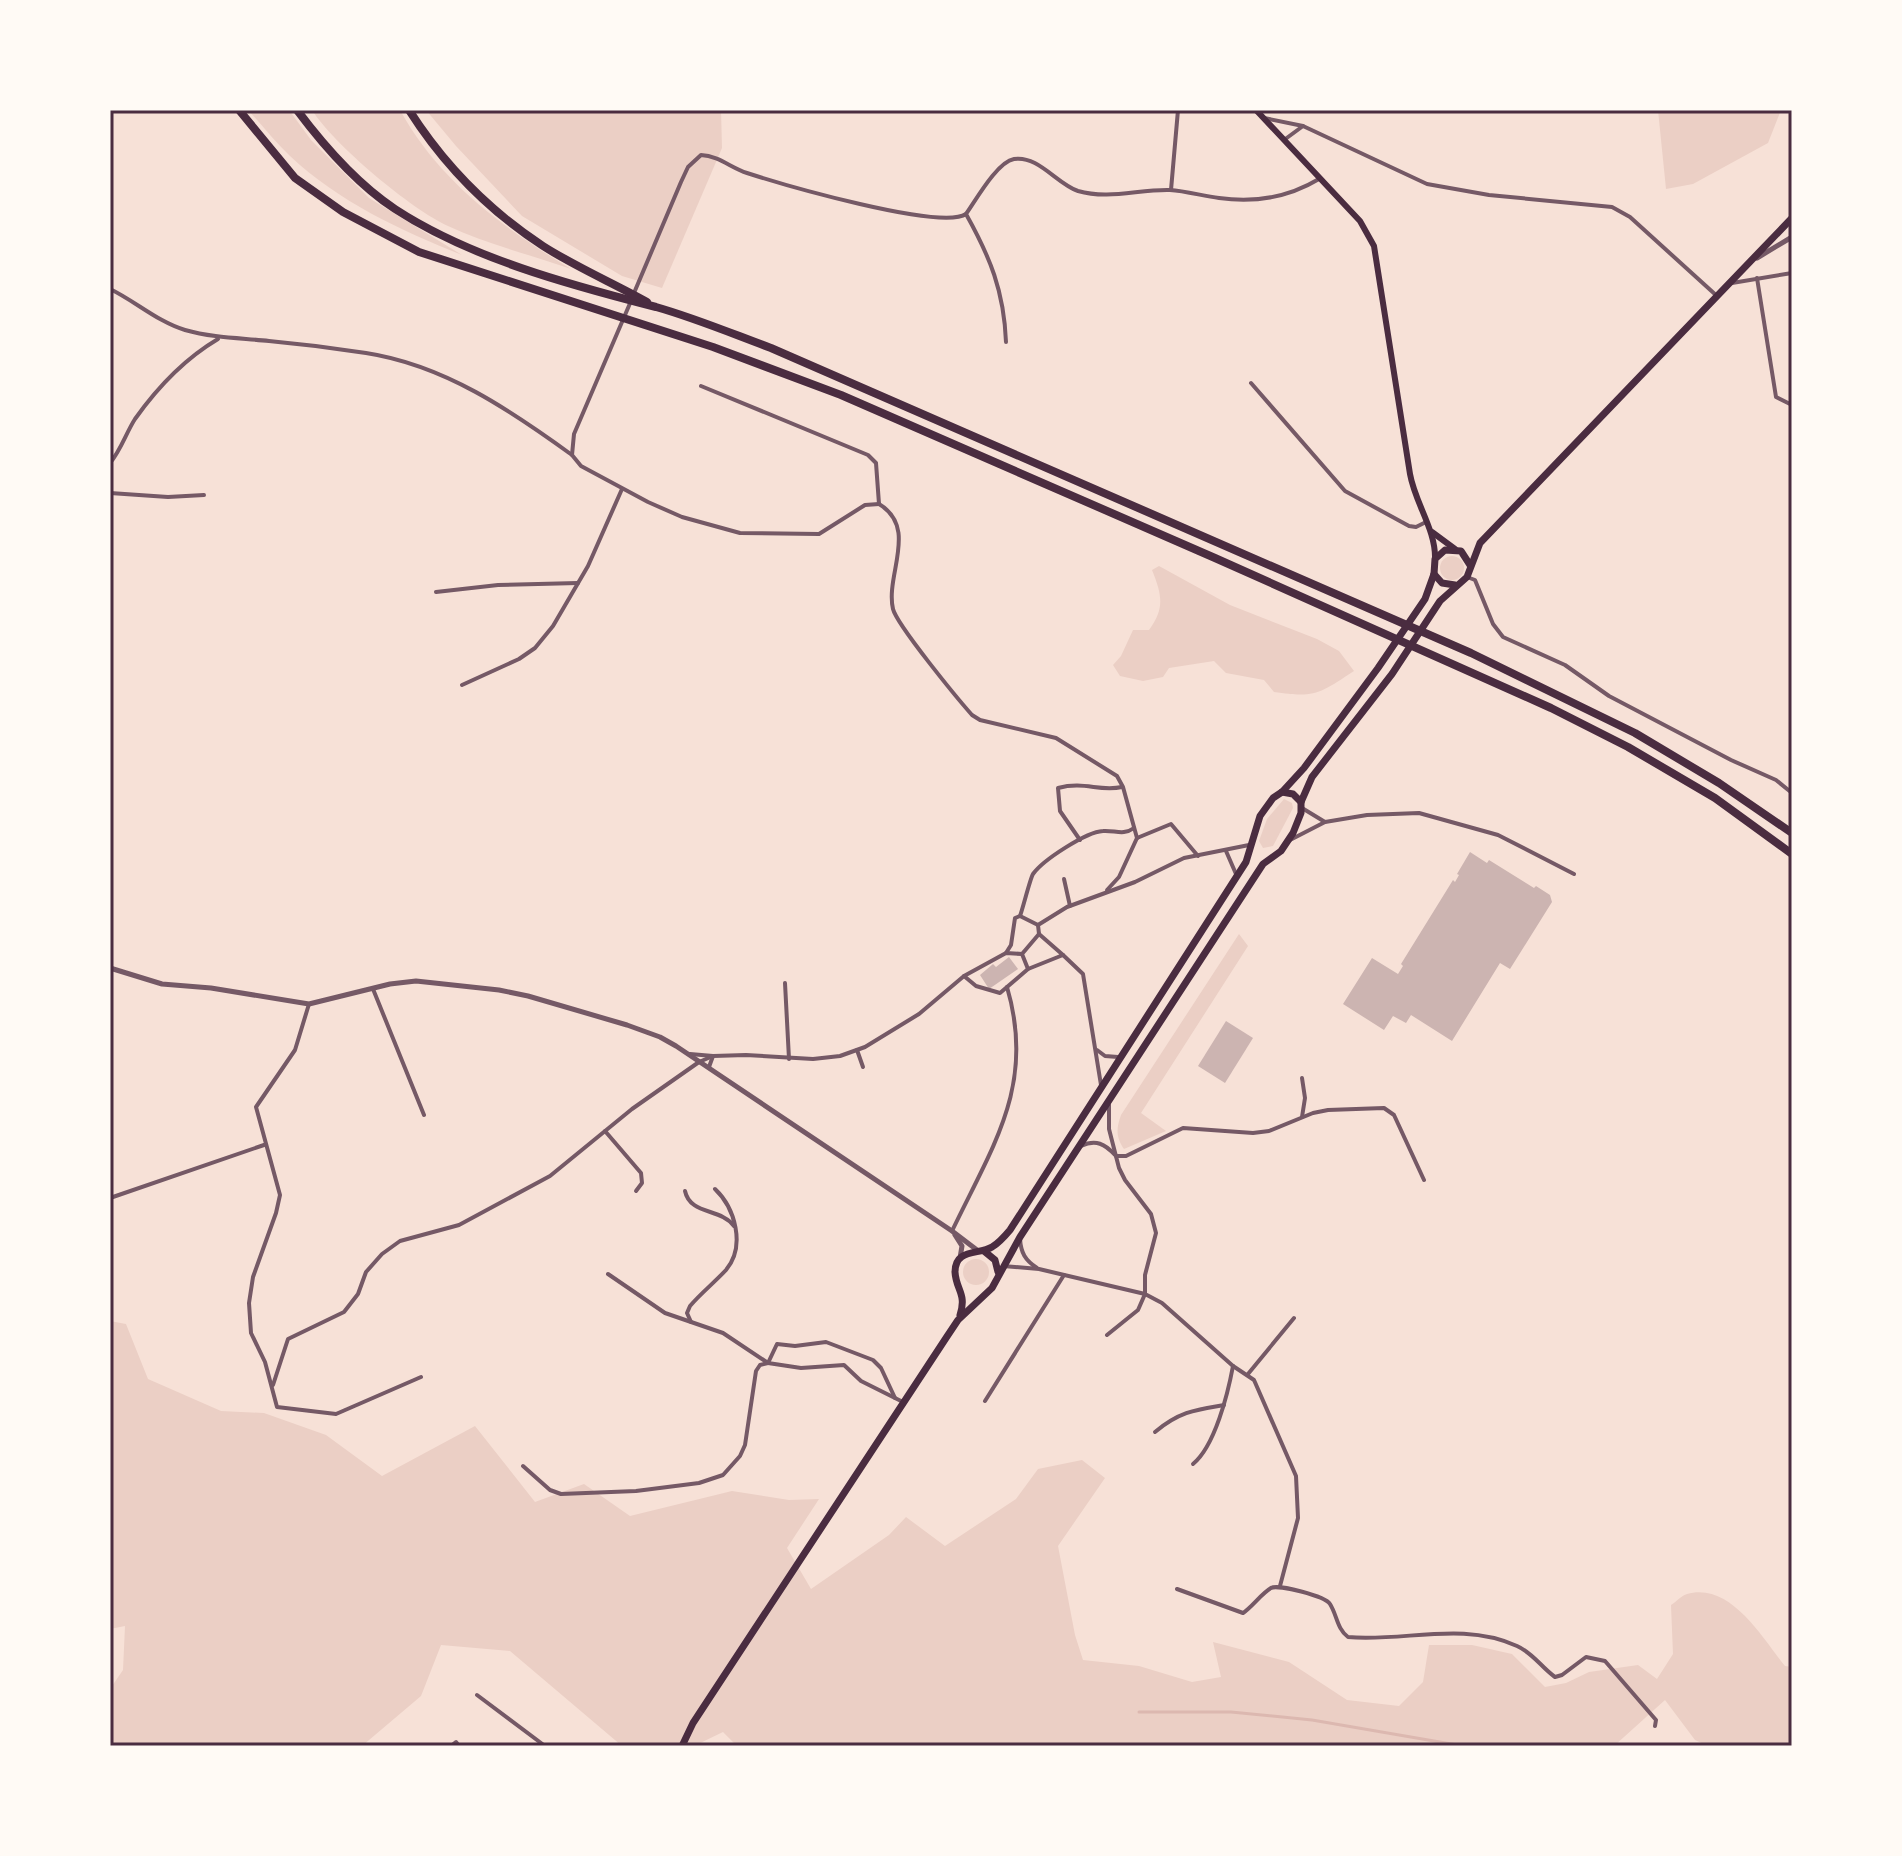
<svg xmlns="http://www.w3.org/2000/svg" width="1902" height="1856" viewBox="0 0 1902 1856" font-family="'Roboto Serif',serif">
<rect width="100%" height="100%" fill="#f7e1d7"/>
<g fill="#ebcfc5">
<path d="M248 110H289L311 140 369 198 462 255C400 230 339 202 290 156 275 142 262 125 248 110Z"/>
<path d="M312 110H400C439 181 503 228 571 269 532 255 486 244 448 226 411 209 334 145 312 110Z"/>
<path d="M426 110H721L722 148 662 288 622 276 522 216 456 146Z"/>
<path d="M1658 110H1781L1768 143 1693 184 1666 189Z"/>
<circle cx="1452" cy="568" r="12"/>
<path d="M1159 566 1230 605 1317 639 1339 651 1354 671C1319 694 1315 698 1274 692L1264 680 1226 673 1214 661 1169 668 1163 677 1143 681 1120 676 1113 665 1121 656 1133 630H1149C1165 608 1162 595 1152 570Z"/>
<path d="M1284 799 1292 803 1293 808 1273 846 1263 848 1259 841 1267 819Z"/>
<path d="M1239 934 1248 946 1141 1113 1166 1131 1124 1149C1116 1137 1116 1129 1121 1115Z"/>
<circle cx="976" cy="1272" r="13"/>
<path d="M110 1321 126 1324 148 1379 221 1411 264 1413 326 1435 382 1476 475 1426 535 1502 584 1484 630 1516 732 1491 789 1500 819 1499 787 1548 811 1589 889 1535 906 1517 945 1546 1016 1499 1038 1469 1082 1460 1105 1478 1058 1546 1075 1635 1083 1660 1139 1666 1192 1682 1221 1677 1213 1642 1289 1662 1347 1700 1399 1706 1423 1682 1429 1645H1472L1512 1654 1545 1687 1566 1683 1589 1672 1638 1665 1657 1679 1673 1654 1671 1605C1676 1602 1682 1595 1687 1594 1731 1582 1762 1638 1785 1666L1792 1667V1746H1708L1695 1740 1665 1700 1614 1746H737L723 1732 694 1746H622L510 1651 441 1645 421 1696 362 1746H110V1689L123 1670 125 1626 110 1629Z"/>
</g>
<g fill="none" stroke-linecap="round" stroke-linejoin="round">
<path stroke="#dcb8b0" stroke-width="3" d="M1139 1712H1231L1312 1720 1463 1746"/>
</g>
<g fill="#ccb4b1">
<path d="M1470 852 1487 863 1489 860 1534 888 1536 886 1550 895 1552 902 1510 969 1500 963 1452 1041 1411 1015 1406 1023 1393 1016 1384 1030 1343 1004 1372 958 1398 974 1403 966 1401 964 1453 880 1455 882 1459 875 1457 874Z"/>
<path d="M1009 957 1018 969 989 989 980 975 993 964 996 967Z"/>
<path d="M1226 1021 1253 1038 1225 1083 1198 1066Z"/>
</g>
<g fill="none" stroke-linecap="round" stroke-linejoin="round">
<g stroke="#755966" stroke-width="4">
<path d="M1264 118 1303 126 1427 184 1489 195 1612 207 1630 217 1717 296"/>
<path d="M1284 140 1303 126"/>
<path d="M1171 190 1178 110"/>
<path d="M1757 278 1776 397 1792 405"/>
<path d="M1732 283 1792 273"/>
<path d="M110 289C135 301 158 322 185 330 213 338 241 338 269 341 302 344 334 348 366 353 444 365 510 410 572 455"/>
<path d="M634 293 681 182 688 167 701 155C719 156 731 168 747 173 781 184 941 231 966 214"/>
<path d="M631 301 574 434 572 455 581 466 648 502 682 517 740 533 819 534 865 505 879 504"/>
<path d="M1006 342C1004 291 990 257 966 214 976 200 997 162 1014 159 1038 155 1057 184 1078 191 1109 200 1139 189 1170 190 1186 191 1203 196 1219 198 1254 203 1289 197 1319 179"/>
<path d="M1251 383 1345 491 1409 526 1416 527 1426 522"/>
<path d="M701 386 868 455 876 463 879 504"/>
<path d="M110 463C121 450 126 433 135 419 157 388 186 358 218 339"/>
<path d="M110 493 168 497 204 495"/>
<path d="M879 504C919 528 885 575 893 609 897 625 957 698 972 715L980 720 1056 738 1117 776 1123 787 1137 838"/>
<path d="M1467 577 1475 580 1493 624 1503 637 1565 665 1609 696 1731 760 1776 780 1792 793"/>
<path d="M436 592 498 585 578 583"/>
<path d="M462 685 519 659 535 648 553 626 588 566 622 489"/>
<path d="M1302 808 1325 822"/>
<path d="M1137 838 1171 824 1198 856"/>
<path d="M1080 840 1060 811 1058 788C1085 781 1099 792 1122 787"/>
<path d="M1290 840 1325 822 1367 815 1419 813 1498 835 1574 874"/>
<path d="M1226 851 1236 874"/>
<path d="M1064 879 1070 906"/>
<path d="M1107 890 1119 877 1137 838"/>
<path d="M1020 916 1038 925"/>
<path d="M1039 934 1038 925 1067 907 1135 882 1184 858 1249 845"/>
<path d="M1006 953 1011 945 1015 918 1020 916C1023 908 1030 879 1033 874 1043 860 1086 832 1103 831 1115 830 1123 836 1134 828"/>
<path d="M1063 955 1083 974 1101 1085"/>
<path d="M1028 969 1063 955 1039 934"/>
<path d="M964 976 976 986 1000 993 1028 969 1022 954 1039 934"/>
<path d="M785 983 789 1059"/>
<path d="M373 989 424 1115"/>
<path d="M309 1004 295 1050 256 1107 280 1195 276 1213 253 1277 249 1303 251 1333 265 1362 277 1407 336 1414 421 1377"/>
<path d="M857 1050 863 1067"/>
<path d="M1097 1050 1105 1056 1118 1057"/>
<path d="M690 1054 713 1056 709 1067"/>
<path d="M1302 1078 1305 1098 1302 1117"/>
<path d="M605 1131 641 1173 642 1183 636 1191"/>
<path d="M1081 1146C1096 1139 1105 1144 1115 1155"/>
<path d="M1116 1156H1126L1183 1128 1253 1133 1269 1131 1313 1113 1328 1110 1384 1108 1394 1115 1424 1180"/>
<path d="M685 1191C690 1215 721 1208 734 1226"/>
<path d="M110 1198 264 1145"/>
<path d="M952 1231C993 1145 1036 1085 1007 987"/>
<path d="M1020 1239C1021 1253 1025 1260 1037 1268"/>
<path d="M1003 1266 1039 1269 1145 1294 1162 1303 1233 1366 1254 1380 1296 1476 1298 1518 1280 1586"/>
<path d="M608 1274 665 1313 723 1333 768 1363 801 1368 844 1365 861 1381 903 1402"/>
<path d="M691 1322 687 1313 690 1306C701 1293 715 1282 726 1270 746 1246 735 1208 715 1189"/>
<path d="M1107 1335 1138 1310 1145 1294V1275L1156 1233 1151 1214 1125 1180 1119 1168 1109 1129V1105"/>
<path d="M1248 1374 1294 1318"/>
<path d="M273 1385 288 1339 344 1312 358 1294 366 1272 382 1254 400 1241 459 1225 550 1176 632 1109 699 1062 713 1056 746 1055 813 1059 840 1056 865 1047 919 1014 964 976 1006 953 1022 954"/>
<path d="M985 1401 1064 1275"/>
<path d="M1155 1432C1179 1412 1194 1410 1224 1405"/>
<path d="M1193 1464C1215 1446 1228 1393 1233 1366"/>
<path d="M523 1466 550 1490 561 1494 636 1491 699 1483 723 1475 740 1456 745 1445 756 1371 760 1365 768 1363 777 1344 795 1346 826 1342 873 1360 881 1368 895 1398"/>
<path d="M1177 1589 1243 1613C1253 1606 1261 1594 1271 1588 1278 1584 1325 1596 1330 1604 1337 1615 1337 1629 1348 1637 1405 1642 1462 1621 1517 1646 1533 1653 1541 1667 1555 1677L1562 1675 1586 1657 1605 1661 1656 1720 1655 1726"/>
<path d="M477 1695 545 1746"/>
<path d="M451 1746 456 1742 459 1746"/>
</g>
<g stroke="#755966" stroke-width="5">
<path d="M1757 258 1792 237"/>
<path d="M110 968 162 984 211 988 309 1004 390 984 416 981 499 990 528 996 627 1025 660 1037 676 1046 952 1231 977 1250"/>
<path d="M955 1235 962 1246 960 1258"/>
</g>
<g stroke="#4a2c40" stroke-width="6">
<path d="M1256 110 1360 221 1374 246 1410 474C1415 503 1436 530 1435 559"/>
<path d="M1432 532 1455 549"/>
</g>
<g stroke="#4a2c40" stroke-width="7">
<path d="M1434 574 1442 583 1455 585"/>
<path d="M1282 792 1293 794 1301 802"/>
<path d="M984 1251 995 1260 998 1272"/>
<path d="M960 1315C967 1294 956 1290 955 1272 955 1248 979 1255 992 1247 999 1243 1005 1236 1010 1230L1246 862 1260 816 1273 798 1282 792 1304 768 1378 668 1425 599 1434 574 1435 559 1445 550 1461 551 1470 565"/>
<path d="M682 1746 693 1723 946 1338 958 1320 992 1288 1020 1237 1263 864 1281 851 1293 833 1301 813V802L1312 777 1392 674 1440 601 1467 577 1480 543 1792 218"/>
</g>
<g stroke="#4a2c40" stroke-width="8">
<path d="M239 110 295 178 343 212 419 252 713 347 841 395 1215 558 1551 708 1628 747 1715 798 1792 854"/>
<path d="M297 110C324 146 357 184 395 209 470 258 570 285 656 307 695 318 733 334 771 348L1471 653 1635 733 1719 783 1792 833"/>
<path d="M409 110C444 165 488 210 543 246 576 267 613 283 647 302"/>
</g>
</g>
<rect width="1902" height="1856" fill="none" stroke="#fffaf5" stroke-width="224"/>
<rect x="112" y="112" width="1678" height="1632" fill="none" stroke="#4a2c40" stroke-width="3"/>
</svg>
